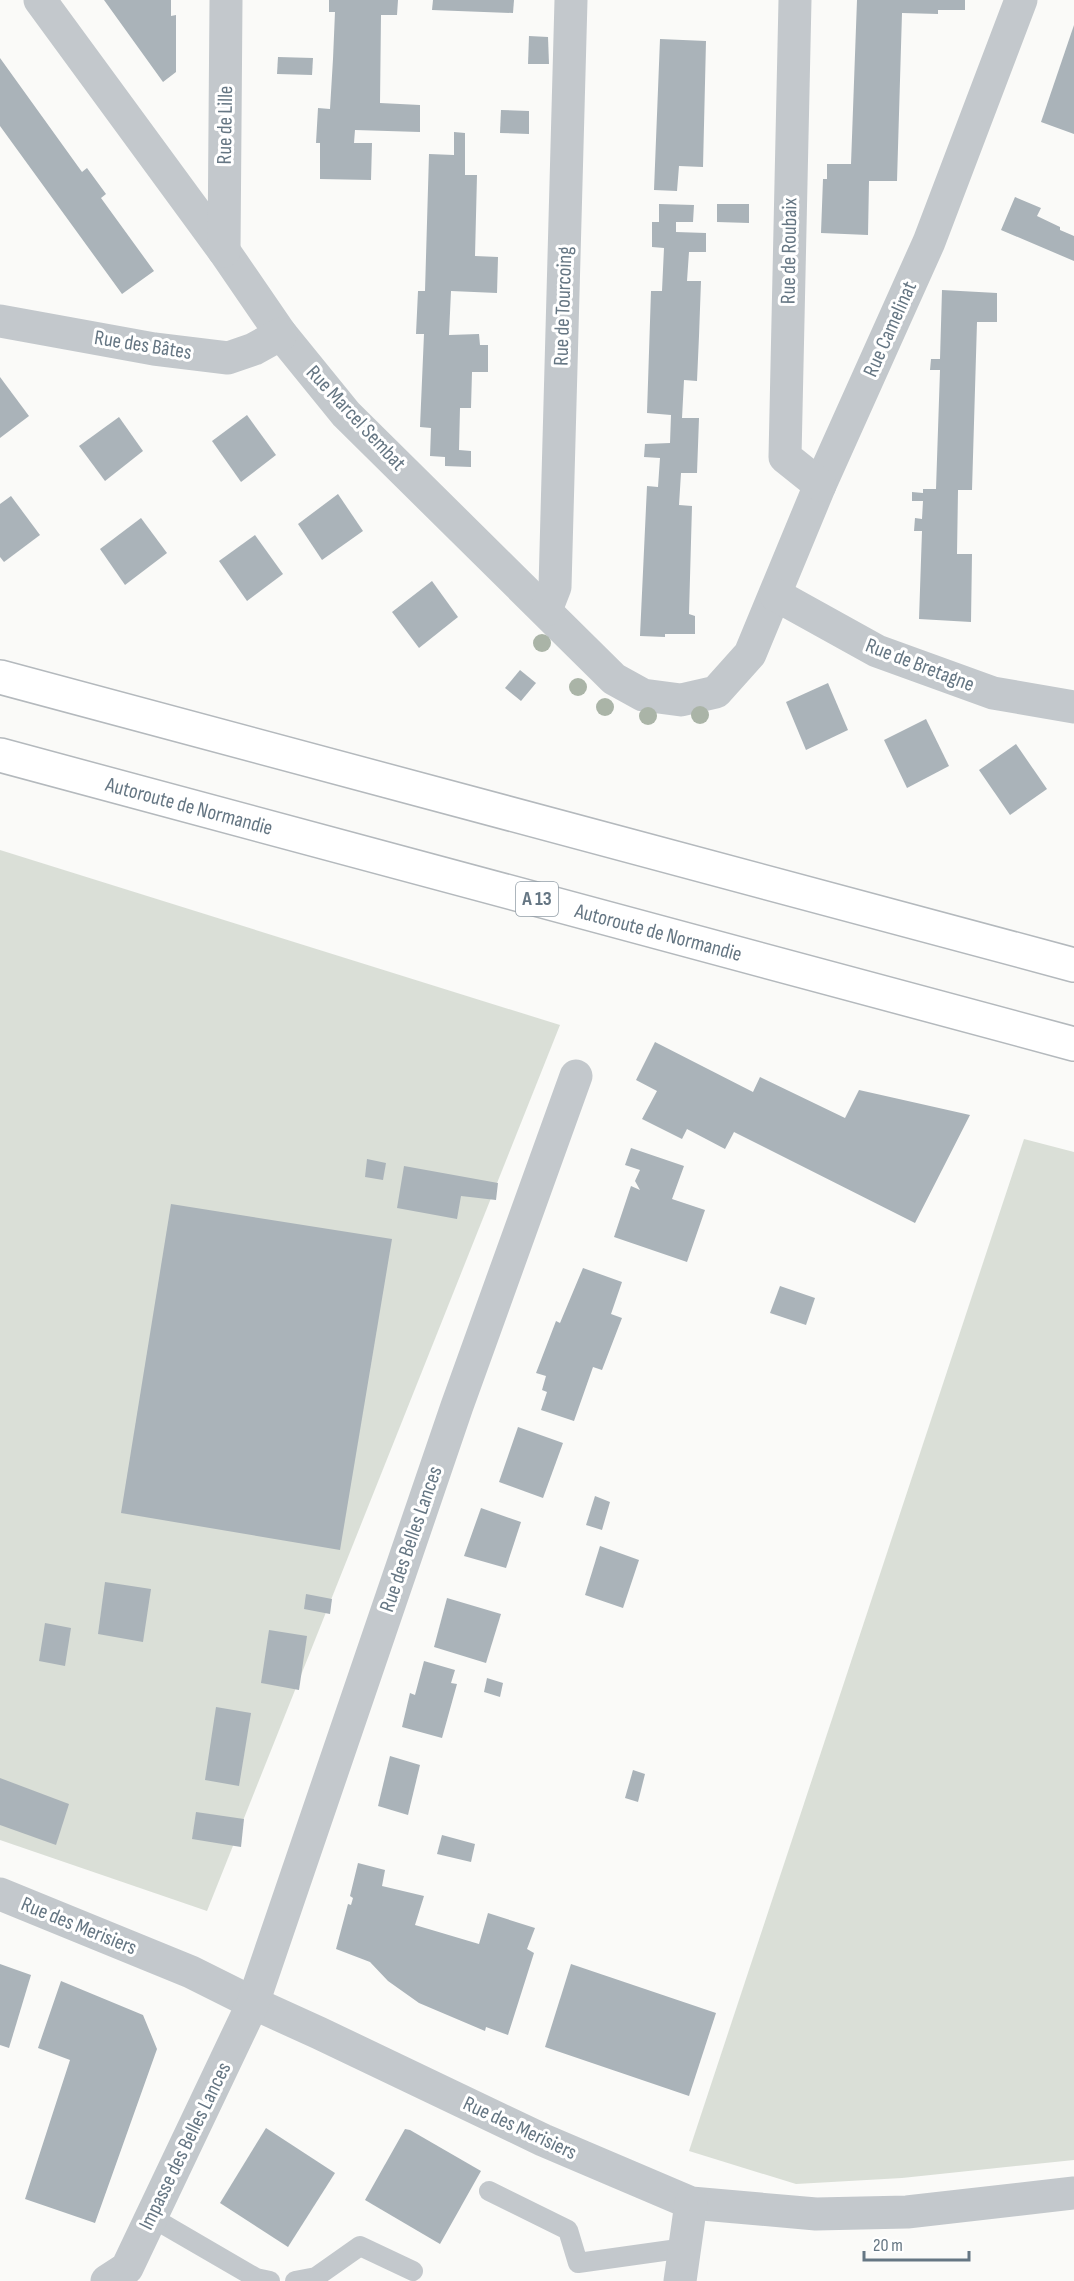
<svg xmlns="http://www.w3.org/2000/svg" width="1074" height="2281" viewBox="0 0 1074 2281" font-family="'Sofia Sans Condensed',sans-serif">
<rect width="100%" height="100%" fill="#fafaf8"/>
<g fill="#dadfd7">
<path d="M0 850 560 1025 207 1911 0 1840Z"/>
<path d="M1024 1139 1074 1152V2160L902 2178 796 2184 689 2151Z"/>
</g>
<g fill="#aab3b9">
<path d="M104 0H171V16L176 15V72L163 82Z"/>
<path d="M329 0H398L397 15H381L380 103 420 105V132L355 130 354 143H372L371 180 320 179V143H316L318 108 330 109 333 59 335 12H329Z"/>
<path d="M433 0H514L513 13 432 10Z"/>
<path d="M857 0H965V10H938V14L902 13 897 181H869L868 235 821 233 823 179H827V164H851Z"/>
<path d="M1074 25V134L1041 122Z"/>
<path d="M529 36 548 37 549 64H528Z"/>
<path d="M660 39 706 41 703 167 679 166 677 191 654 190Z"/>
<path d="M278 57 313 58 312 75 277 74Z"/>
<path d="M0 58 82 172 87 168 106 194 101 198 154 271 122 294 0 126Z"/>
<path d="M501 110 529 111V134L500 133Z"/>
<path d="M454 132 465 133V175H477L475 256 498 257 497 293 451 291 449 335 479 334 480 345H488V372H472L471 408H460L459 450 471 451V467L445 466V457L430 456 431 428 420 427 424 334H416L418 291H425L429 154 454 155Z"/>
<path d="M1015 197 1041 208 1037 216 1060 227V230L1074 236V261L1001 230Z"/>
<path d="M659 204 694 205 693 222H676V232L706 233V252H689L687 281H701L699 336 697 381 684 380 682 418H699L697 473H681L679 505 692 506 689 614 695 616V634H665V637L640 636 647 486 658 487 660 458 644 457 645 444 670 443 671 415 647 413 651 291H662L664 248 652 247V222H659Z"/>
<path d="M717 204H749V223L717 222Z"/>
<path d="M942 290 997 293V322H977L972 490H958L957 554H972L971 622 919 619 922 531H914L915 518 922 519 923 501H912V492L923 493V489H936L940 370H930L931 359H940Z"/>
<path d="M0 377 29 416 0 438Z"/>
<path d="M247 415 276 455 241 482 212 441Z"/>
<path d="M119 417 143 451 105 481 79 446Z"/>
<path d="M338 494 363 531 322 560 298 524Z"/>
<path d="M11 496 40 535 4 562 0 557V504Z"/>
<path d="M141 518 167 553 125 585 100 549Z"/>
<path d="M255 535 283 574 247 601 219 561Z"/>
<path d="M432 581 458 617 419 648 392 612Z"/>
<path d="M520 670 536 683 521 701 505 688Z"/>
<path d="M828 683 848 730 806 750 786 702Z"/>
<path d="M926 719 949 766 907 788 884 740Z"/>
<path d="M1016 744 1047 789 1010 815 979 770Z"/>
<path d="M655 1042 753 1092 760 1077 845 1118 859 1090 970 1115 915 1223 734 1132 725 1149 687 1129 682 1139 642 1119 657 1091 636 1080Z"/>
<path d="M631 1148 684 1166 672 1199 705 1210 687 1262 614 1237 631 1186 640 1190 635 1181 640 1170 625 1165Z"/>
<path d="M367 1159 386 1163 383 1180 365 1177Z"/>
<path d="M404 1166 498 1183 496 1200 461 1196 457 1219 397 1208Z"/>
<path d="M171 1204 392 1239 340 1550 121 1513Z"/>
<path d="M583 1268 622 1282 611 1314 622 1318 602 1370 593 1367 574 1421 541 1410 547 1392 542 1390 546 1376 536 1373 556 1321 560 1323Z"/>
<path d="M780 1286 815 1298 806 1325 770 1313Z"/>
<path d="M518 1427 563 1443 543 1498 499 1482Z"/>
<path d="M595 1496 610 1502 602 1530 586 1525Z"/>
<path d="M481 1508 521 1522 506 1568 464 1556Z"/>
<path d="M600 1546 639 1560 623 1608 585 1595Z"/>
<path d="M105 1582 151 1589 143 1642 98 1634Z"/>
<path d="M306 1594 332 1599 330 1614 304 1609Z"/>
<path d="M447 1598 501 1614 486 1663 434 1647Z"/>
<path d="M45 1623 71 1628 65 1666 39 1661Z"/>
<path d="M269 1630 307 1636 299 1690 261 1683Z"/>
<path d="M424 1661 455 1670 451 1683 457 1684 442 1738 402 1727 410 1693 415 1695Z"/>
<path d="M487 1678 503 1683 500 1697 484 1692Z"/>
<path d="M216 1707 251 1713 239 1786 205 1780Z"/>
<path d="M390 1756 420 1765 408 1815 378 1806Z"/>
<path d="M633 1770 645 1774 638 1802 625 1798Z"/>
<path d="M0 1778 69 1804 56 1845 0 1825Z"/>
<path d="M196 1812 244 1819 241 1847 192 1839Z"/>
<path d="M442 1835 475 1844 471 1862 437 1854Z"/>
<path d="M358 1863 385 1870 382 1886 424 1896 415 1925 479 1944 488 1913 535 1928 527 1949 534 1953 508 2035 486 2027 485 2031 419 2003 388 1981 370 1962 336 1949 348 1904 351 1905 353 1898 350 1896Z"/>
<path d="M0 1964 31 1975 9 2048 0 2045Z"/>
<path d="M571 1964 716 2013 689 2096 545 2047Z"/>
<path d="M61 1981 143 2015 157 2049 95 2223 25 2199 70 2060 38 2048Z"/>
<path d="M266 2128 335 2173 288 2247 220 2203Z"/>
<path d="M405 2129 410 2130 481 2171 440 2244 365 2200Z"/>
</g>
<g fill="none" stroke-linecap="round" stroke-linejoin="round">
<g stroke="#b4b9bd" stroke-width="36">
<g id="motorway">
<path d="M0 677 1074 965"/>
<path id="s1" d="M0 755 1074 1044"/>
</g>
</g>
<g stroke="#c3c8cc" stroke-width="20">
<path d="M489 2191 568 2230 578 2263 685 2248"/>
<path d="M151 2217 256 2278 270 2281"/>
<path d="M295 2281 316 2277 360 2246 413 2271"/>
</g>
<g stroke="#c3c8cc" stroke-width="33">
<path d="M40 0 224 251 281 334 346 414 614 679 643 695 681 700 716 692 750 654 820 485 929 242 1021 0"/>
<path d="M795 0 785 457 820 485"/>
<path d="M224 251 226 0"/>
<path d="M0 321 154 349 228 358 254 349 281 334"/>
<path d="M776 595 877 651 993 693 1074 707"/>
<path d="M546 610 555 587 571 0"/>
<path d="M0 1894 191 1972 253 2003 319 2033 543 2140 691 2203 816 2214 907 2212 1074 2193"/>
<path d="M107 2281 127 2268 253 2003 457 1406 576 1076"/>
<path d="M680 2281 691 2203"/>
</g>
<use href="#motorway" stroke="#fff" stroke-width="33"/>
</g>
<g fill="#aab4a7">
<circle cx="542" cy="643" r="9"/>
<circle cx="578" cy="687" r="9"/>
<circle cx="605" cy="707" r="9"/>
<circle cx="700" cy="715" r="9"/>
<circle cx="648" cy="716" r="9"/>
</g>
<g text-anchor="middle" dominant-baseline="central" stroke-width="6" stroke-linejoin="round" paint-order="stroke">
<rect fill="#fff" stroke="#939fa8" stroke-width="1.5" x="516" y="882" width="42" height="34" rx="4.5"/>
<g font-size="20" font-weight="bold" fill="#657683">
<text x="537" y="899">A 13</text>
</g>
<g font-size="21" fill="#657683" stroke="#fff">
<text transform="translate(225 125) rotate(-89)">Rue de Lille</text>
<text transform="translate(789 251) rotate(-89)">Rue de Roubaix</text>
<text transform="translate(563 306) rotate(-88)">Rue de Tourcoing</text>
<text transform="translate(890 329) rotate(-66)">Rue Camelinat</text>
<text transform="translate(143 345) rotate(9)">Rue des Bâtes</text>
<text transform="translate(356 418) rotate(47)">Rue Marcel Sembat</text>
<text transform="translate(920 665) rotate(21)">Rue de Bretagne</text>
<text stroke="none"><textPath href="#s1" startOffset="196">Autoroute de Normandie</textPath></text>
<text stroke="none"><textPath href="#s1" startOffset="682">Autoroute de Normandie</textPath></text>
<text transform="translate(411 1539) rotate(-71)">Rue des Belles Lances</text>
<text transform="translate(79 1926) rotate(22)">Rue des Merisiers</text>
<text transform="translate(520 2128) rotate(25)">Rue des Merisiers</text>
<text transform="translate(185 2146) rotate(-64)">Impasse des Belles Lances</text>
</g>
</g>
<path d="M864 2251v9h105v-9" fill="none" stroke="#657683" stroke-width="3"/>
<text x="873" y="2251" font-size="18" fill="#657683" stroke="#ffffff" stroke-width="4.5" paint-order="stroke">20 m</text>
</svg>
